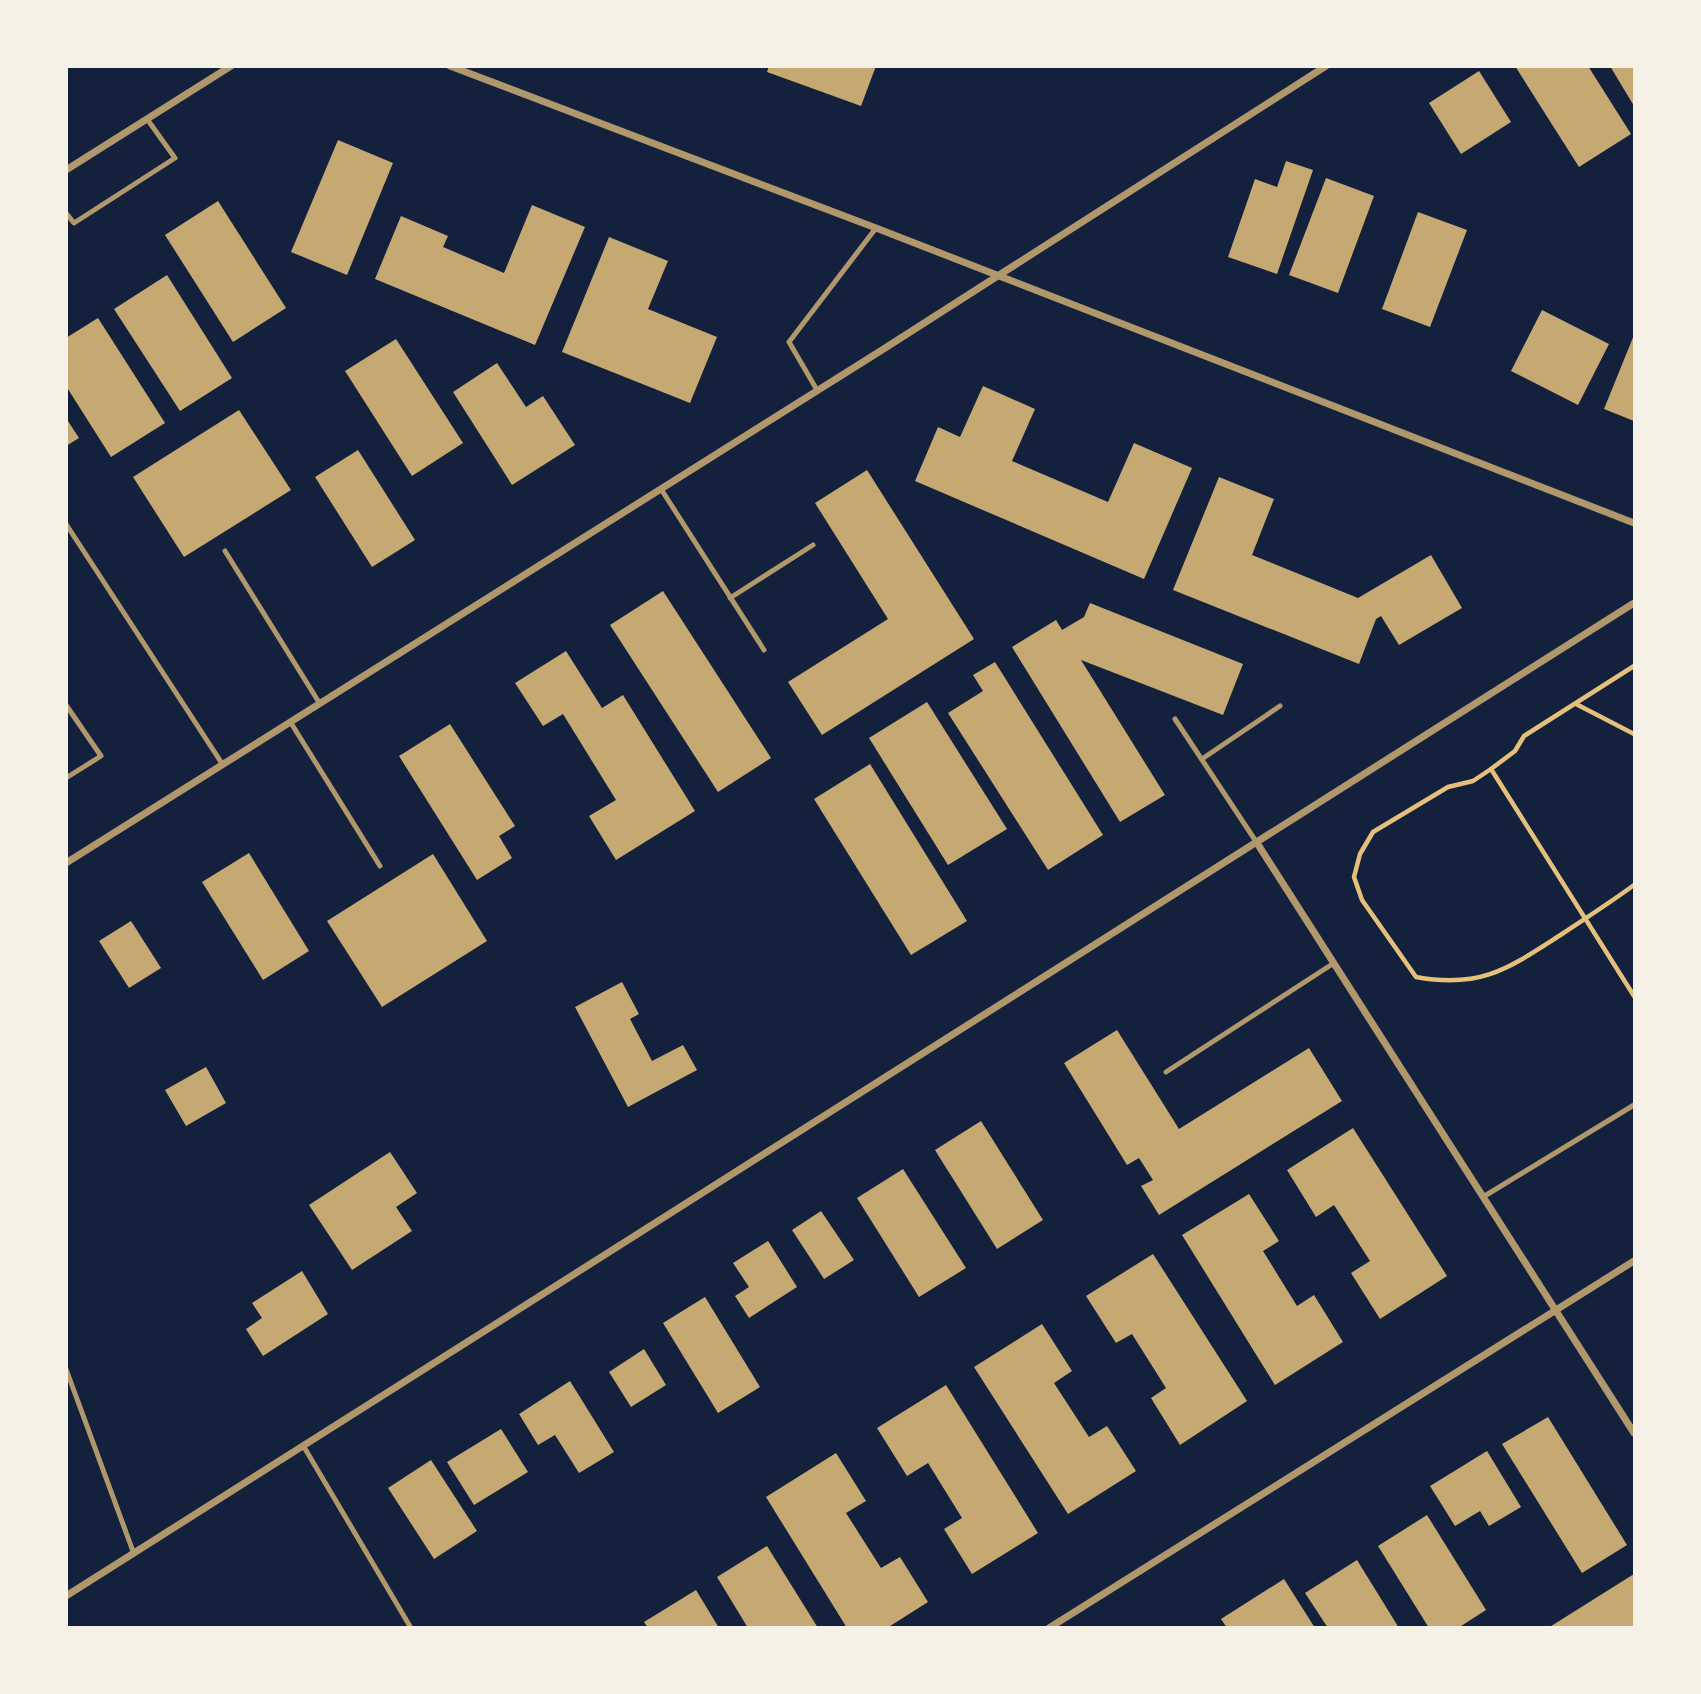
<svg xmlns="http://www.w3.org/2000/svg" width="1701" height="1694" viewBox="0 0 1701 1694" font-family="Mulish,sans-serif">
<rect width="100%" height="100%" fill="#14213d"/>
<g fill="#c6a872">
<path d="M769 66H876L861 106 767 72Z"/>
<path d="M1515 66H1588L1631 134 1579 167Z"/>
<path d="M1610 66H1634V106Z"/>
<path d="M1479 71 1511 122 1461 154 1429 103Z"/>
<path d="M338 140 393 163 347 275 291 252Z"/>
<path d="M1286 161 1313 170 1277 274 1228 257 1255 179 1277 187Z"/>
<path d="M1326 178 1374 196 1338 293 1289 275Z"/>
<path d="M218 201 286 308 233 342 165 235Z"/>
<path d="M532 205 585 227 535 345 375 279 401 216 448 236 443 247 504 273Z"/>
<path d="M1418 212 1467 230 1430 327 1382 309Z"/>
<path d="M609 237 668 261 648 309 717 337 690 403 562 352Z"/>
<path d="M167 275 232 378 180 411 114 309Z"/>
<path d="M1542 310 1609 344 1578 405 1511 371Z"/>
<path d="M98 318 165 423 111 457 66 386V338Z"/>
<path d="M1634 335V421L1604 409Z"/>
<path d="M396 339 463 443 412 476 345 371Z"/>
<path d="M497 363 526 407 543 396 575 445 512 485 453 392Z"/>
<path d="M983 386 1035 409 1012 461 1108 502 1134 443 1192 468 1144 579 915 481 938 427 960 437Z"/>
<path d="M239 410 291 490 184 557 133 477Z"/>
<path d="M66 418 79 438 66 446Z"/>
<path d="M358 450 415 540 372 567 315 477Z"/>
<path d="M867 470 974 639 822 735 788 682 888 619 815 503Z"/>
<path d="M1219 477 1274 499 1252 555 1358 598 1431 555 1462 608 1399 645 1381 616 1376 619 1359 664 1173 590Z"/>
<path d="M663 591 771 758 718 792 610 625Z"/>
<path d="M1090 603 1243 664 1223 715 1081 660 1165 795 1120 822 1012 647 1056 620 1062 630 1084 617Z"/>
<path d="M566 651 602 708 623 695 695 811 616 860 589 816 616 800 563 714 543 726 515 683Z"/>
<path d="M995 662 1103 835 1048 870 948 713 983 691 973 675Z"/>
<path d="M927 702 1007 829 948 865 869 738Z"/>
<path d="M450 724 515 826 499 836 512 858 477 880 399 756Z"/>
<path d="M870 764 967 921 911 955 814 799Z"/>
<path d="M249 853 309 951 263 980 202 882Z"/>
<path d="M433 854 487 941 382 1007 327 921Z"/>
<path d="M131 921 161 968 129 988 99 941Z"/>
<path d="M622 982 639 1014 630 1019 652 1061 683 1045 697 1070 628 1107 575 1007Z"/>
<path d="M1117 1030 1179 1129 1309 1048 1342 1101 1159 1215 1141 1186 1153 1180 1139 1158 1127 1165 1064 1063Z"/>
<path d="M206 1067 226 1103 186 1126 165 1090Z"/>
<path d="M981 1121 1043 1220 997 1249 935 1150Z"/>
<path d="M1353 1128 1447 1276 1380 1319 1351 1273 1370 1261 1334 1205 1316 1217 1287 1170Z"/>
<path d="M390 1152 417 1193 396 1207 412 1231 352 1270 309 1205Z"/>
<path d="M903 1169 966 1268 919 1297 857 1198Z"/>
<path d="M1249 1194 1279 1241 1263 1251 1297 1306 1314 1295 1343 1342 1275 1385 1182 1235Z"/>
<path d="M821 1211 854 1260 824 1279 792 1230Z"/>
<path d="M768 1241 797 1287 749 1318 735 1296 749 1287 733 1263Z"/>
<path d="M1153 1254 1247 1401 1180 1445 1151 1398 1166 1388 1132 1334 1116 1343 1086 1296Z"/>
<path d="M302 1271 328 1314 263 1356 246 1329 262 1318 252 1303Z"/>
<path d="M705 1297 760 1387 718 1413 663 1323Z"/>
<path d="M1042 1324 1072 1371 1054 1383 1089 1437 1107 1426 1136 1471 1068 1514 974 1367Z"/>
<path d="M644 1349 666 1385 631 1407 609 1372Z"/>
<path d="M570 1381 614 1452 579 1473 555 1435 538 1445 519 1414Z"/>
<path d="M946 1385 1038 1533 972 1574 944 1529 962 1518 928 1463 907 1476 877 1428Z"/>
<path d="M1548 1417 1627 1545 1582 1573 1502 1444Z"/>
<path d="M501 1429 528 1472 474 1505 447 1462Z"/>
<path d="M1487 1451 1521 1507 1489 1526 1480 1511 1455 1526 1430 1486Z"/>
<path d="M836 1453 866 1501 846 1513 881 1568 900 1557 928 1602 887 1628H847L766 1497Z"/>
<path d="M431 1460 477 1531 434 1559 388 1488Z"/>
<path d="M1427 1515 1486 1610 1458 1628H1429L1378 1546Z"/>
<path d="M767 1546 818 1628H748L717 1577Z"/>
<path d="M1357 1560 1399 1628H1328L1305 1593Z"/>
<path d="M1634 1574V1628H1548Z"/>
<path d="M1284 1579 1315 1628H1227L1221 1619Z"/>
<path d="M696 1590 719 1628H648L644 1622Z"/>
</g>
<g fill="none" stroke-linecap="round" stroke-linejoin="round">
<g stroke="#e5c07b" stroke-width="4.5">
<path d="M1634 666 1524 736 1515 751 1491 769 1634 996"/>
<path d="M1576 704 1634 734"/>
<path d="M1491 769 1473 781 1448 787 1373 832 1360 854 1354 877 1362 900 1416 977C1482 989 1509 968 1562 934 1586 918 1611 902 1634 885"/>
</g>
<g stroke="#b1986c" stroke-width="5">
<path d="M66 213 74 223 175 158 147 119"/>
<path d="M817 390 789 342 876 228"/>
<path d="M661 489 764 650"/>
<path d="M66 524 223 765"/>
<path d="M225 551 320 704"/>
<path d="M730 598 813 545"/>
<path d="M66 705 101 756 66 778"/>
<path d="M1175 719 1257 843"/>
<path d="M291 723 380 866"/>
<path d="M1202 759 1280 706"/>
<path d="M1166 1072 1334 963"/>
<path d="M1483 1197 1634 1105"/>
<path d="M66 1369 134 1554"/>
<path d="M304 1447 411 1628"/>
</g>
<g stroke="#b1986c" stroke-width="7">
<path d="M450 66 876 228 1634 523"/>
<path d="M66 170 231 66"/>
<path d="M1257 843 1634 1433"/>
<path d="M66 863 882 350 1326 66"/>
<path d="M66 1596 1634 603"/>
<path d="M1049 1628 1634 1261"/>
</g>
</g>
<rect width="1701" height="1694" fill="none" stroke="#f6f1e7" stroke-width="136"/>
</svg>
